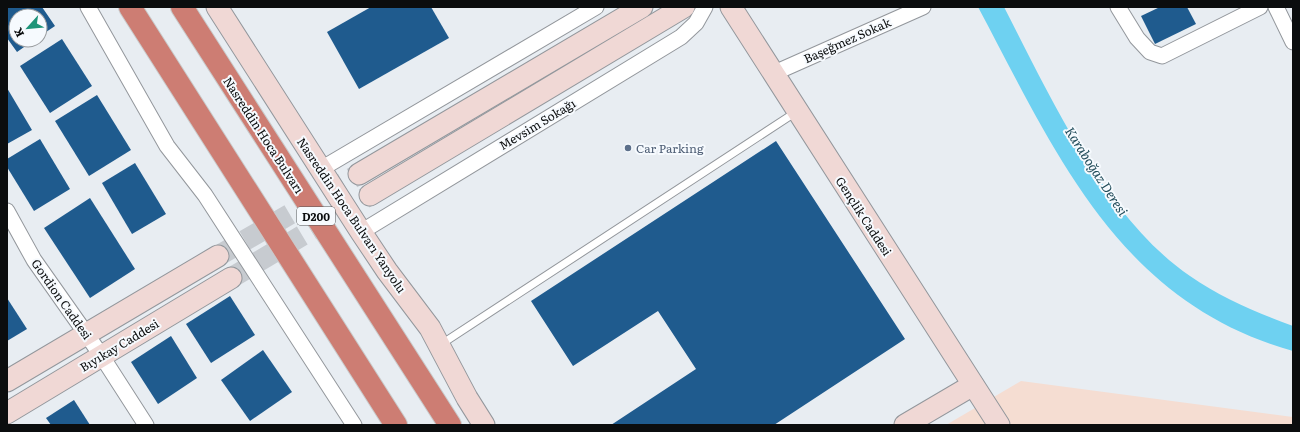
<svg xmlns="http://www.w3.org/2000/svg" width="1300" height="432" viewBox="0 0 1300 432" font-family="Literata,serif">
<rect width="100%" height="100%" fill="#e8edf2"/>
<path fill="#f5ddd2" d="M1021 381 1293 417V425H946Z"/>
<path fill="#6ed1f1" d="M978 7H1004C1050 96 1105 218 1190 276 1222 298 1257 313 1293 326V351C1118 302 1056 153 978 7Z"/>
<g fill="#1f5b8e">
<path d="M7 7H42L55 26 40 36V16H16V40H34L17 52 7 38Z"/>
<path d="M371 7H431L449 38 359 89 327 32Z"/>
<path d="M1160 7H1187L1196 24 1155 44 1141 16Z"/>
<path d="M62 39 92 86 50 113 20 66Z"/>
<path d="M7 88 32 130 7 144Z"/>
<path d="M97 95 131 150 89 176 55 121Z"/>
<path d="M40 139 70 189 34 211 7 167V159Z"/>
<path d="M776 141 905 339 774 425H611L696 369 658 311 573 366 531 301Z"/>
<path d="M135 163 166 214 132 234 102 183Z"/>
<path d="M90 198 135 269 90 298 44 228Z"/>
<path d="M230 296 255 335 211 363 186 324Z"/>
<path d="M7 298 27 329 7 341Z"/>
<path d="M171 336 197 378 158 404 131 362Z"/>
<path d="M263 350 292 392 250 421 221 380Z"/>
<path d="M74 400 90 425H51L46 418Z"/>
</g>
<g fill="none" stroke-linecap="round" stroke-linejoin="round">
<g stroke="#c7cbd0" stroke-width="21" stroke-dasharray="21 10" stroke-linecap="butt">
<path d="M218 256 359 174"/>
<path d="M231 278 370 195"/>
</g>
<g stroke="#93979c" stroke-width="9">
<path id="lane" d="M440 345 796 112"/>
</g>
<g stroke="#93979c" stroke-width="17">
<g id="street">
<path d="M88 7 167 146 205 195 354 425"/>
<path d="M1118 7 1137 38 1150 52 1162 56 1260 7"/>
<path d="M1276 7 1293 42"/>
<path d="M772 74 923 7"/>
<path d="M321 169 596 7"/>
<path d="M7 211 34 260 101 355 146 425"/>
<path d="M361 232 681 37 696 23 705 7"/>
</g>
</g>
<g stroke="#93979c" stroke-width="23">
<g id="secondary">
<path d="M217 7 361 232 387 271 430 328 467 398 484 425"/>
<path d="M731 7 999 425"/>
<path d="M359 174 642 7"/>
<path d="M370 195 684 7"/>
<path d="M7 381 218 256"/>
<path d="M7 413 231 278"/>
<path d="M905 425 973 385"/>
</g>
</g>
<g stroke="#c9caca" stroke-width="24">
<g id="highway">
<path d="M130 7 396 425"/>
<path d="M182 7 450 425"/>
</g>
</g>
<use href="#lane" stroke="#fff" stroke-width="7"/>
<use href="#street" stroke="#fff" stroke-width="15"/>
<use href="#secondary" stroke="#f0d8d5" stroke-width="21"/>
<use href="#highway" stroke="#cd7d73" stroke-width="22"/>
</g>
<circle fill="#5c6f8a" stroke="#f6fafe" stroke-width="1.5" cx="628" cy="148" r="4"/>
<g text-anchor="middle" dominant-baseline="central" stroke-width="4" stroke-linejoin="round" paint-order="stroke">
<rect fill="#f6fafe" stroke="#525456" stroke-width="1" x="297" y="207" width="38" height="18" rx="3"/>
<g font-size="11" font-weight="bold" fill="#0b0d0e">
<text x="316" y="216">D200</text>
</g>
<g font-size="12" fill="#0b0d0e" stroke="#f6fafe">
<text transform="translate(847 40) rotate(-24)">Başeğmez Sokak</text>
<text transform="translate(537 124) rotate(-31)">Mevsim Sokağı</text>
<text transform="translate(264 135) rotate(57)">Nasreddin Hoca Bulvarı</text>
<text transform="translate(352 215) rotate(56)">Nasreddin Hoca Bulvarı Yanyolu</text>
<text transform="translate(864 216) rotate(57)">Gençlik Caddesi</text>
<text transform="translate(62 299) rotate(55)">Gordion Caddesi</text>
<text transform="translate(119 345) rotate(-31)">Bıyıkay Caddesi</text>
</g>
<g font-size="12" fill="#4e5e75" stroke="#f6fafe" text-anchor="start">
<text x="636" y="148">Car Parking</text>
</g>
<g font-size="13" font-style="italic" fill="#204b59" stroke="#f6fafe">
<text transform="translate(1097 171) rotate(57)">Karaboğaz Deresi</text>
</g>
</g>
<rect width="1300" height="432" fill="none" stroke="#0b0d0e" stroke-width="16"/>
<g transform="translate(28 28) rotate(243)"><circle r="19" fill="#f6fafe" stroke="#989b9e"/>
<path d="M0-3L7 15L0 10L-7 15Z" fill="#1d9479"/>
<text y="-6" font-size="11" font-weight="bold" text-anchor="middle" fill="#0b0d0e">K</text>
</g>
</svg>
